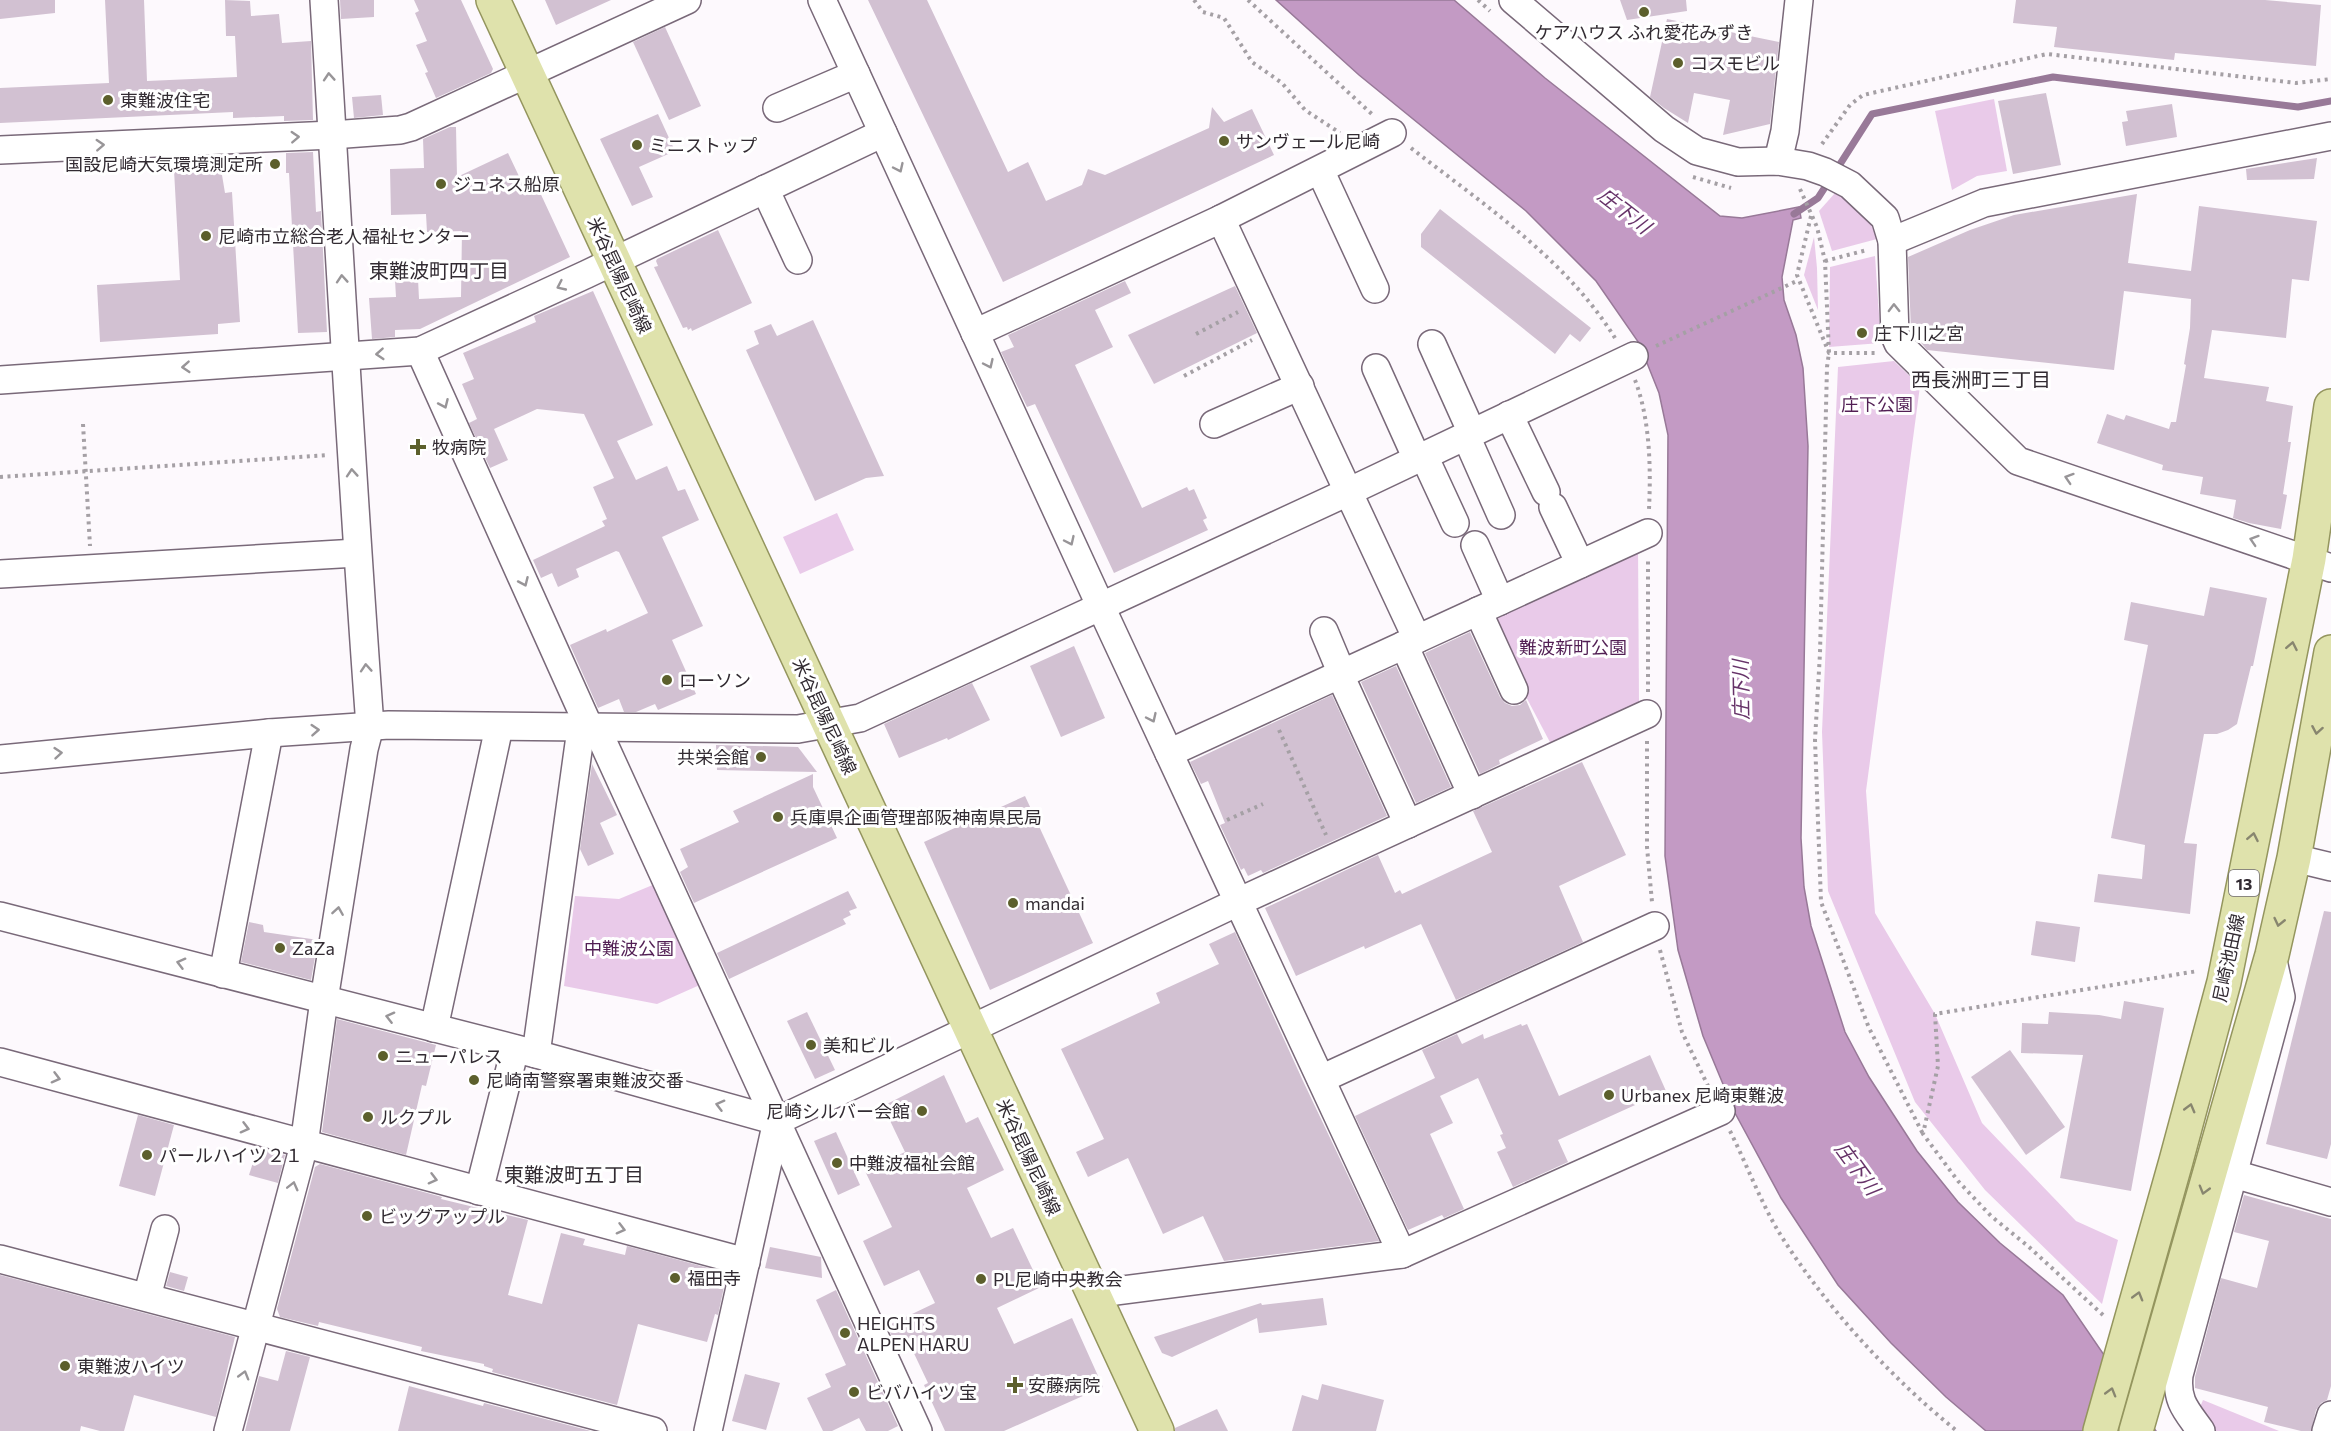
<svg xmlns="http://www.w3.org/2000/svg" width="2331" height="1431" viewBox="0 0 2331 1431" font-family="Commissioner,'Noto Sans JP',sans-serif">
<rect width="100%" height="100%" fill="#fdf9fd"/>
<g fill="#e9cae9">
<path d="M1994 99 2007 171 1977 176 1952 190 1935 111Z"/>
<path d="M1836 192 1865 210 1877 239 1832 251 1819 211Z"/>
<path d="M1814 237 1817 268 1818 310 1804 275Z"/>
<path d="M1875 256 1881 343 1829 347 1830 267Z"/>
<path d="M1894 361 1920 386 1866 791 1875 913 1935 1014 1982 1123 2076 1221 2118 1240 2102 1304 1985 1190 1915 1102 1828 891 1822 732 1838 367Z"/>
<path d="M837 513 854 550 800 574 783 537Z"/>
<path d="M1638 543 1639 704 1552 746 1484 617Z"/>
<path d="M655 884 702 984 657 1004 564 986 575 896 619 899Z"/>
<path d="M2203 1400 2279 1431H2212L2198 1412Z"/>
</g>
<path fill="#c39ac4" stroke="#987998" stroke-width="1.5" d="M1276 0H1454L1545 78 1720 216 1742 218 1799 207 1801 218 1793 220 1782 277 1784 300 1796 335 1803 368 1808 446 1801 838 1804 887 1811 926 1845 1032 1869 1077 1917 1151 1958 1202 2000 1243 2063 1295 2156 1431H1986L1946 1397 1891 1343 1838 1285 1781 1198 1735 1113 1703 1036 1678 950 1665 856 1668 435 1659 393 1639 343 1596 281 1526 211 1359 75Z"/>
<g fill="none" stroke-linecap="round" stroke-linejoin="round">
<g stroke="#987998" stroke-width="7">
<path d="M1835 172 1872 114 2053 77 2298 107 2331 101"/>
<path d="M1794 214 1818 198 1829 181"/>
</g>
</g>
<g fill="#d2c1d2">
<path d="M0 0H55V13L0 19Z"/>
<path d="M105 0H144L147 81 237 77 235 36H226L225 0 250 1 251 16 279 14 282 43 311 41 313 120 284 121V116L233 118V112L0 123V88L109 83Z"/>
<path d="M340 0H374V17L341 19Z"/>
<path d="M414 0H461L493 69 491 73 436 98 425 73 428 72 416 45 427 41 415 13 419 11Z"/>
<path d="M545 0H611L556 25Z"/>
<path d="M868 0H927L1008 172 1028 162 1046 201 1082 185 1088 169 1105 175 1209 128 1212 107 1224 122 1252 109 1274 155 1003 282Z"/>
<path d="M1620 0H1686L1687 11 1627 20Z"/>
<path d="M2016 0H2265L2321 5 2316 66 2175 53 2174 60 2054 47 2057 27 2013 23Z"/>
<path d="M1667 19 1779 42 1770 124 1723 135 1730 100 1694 93 1688 123 1664 108 1650 97Z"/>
<path d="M665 27 701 106 669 120 633 42Z"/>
<path d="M2046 93 2061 165 2013 174 1998 101Z"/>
<path d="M381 95 383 115 354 118 352 97Z"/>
<path d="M2172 104 2177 137 2126 146 2122 122 2128 121 2126 111Z"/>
<path d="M658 114 675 151 639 167 653 197 632 206 600 139Z"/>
<path d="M450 127H456L457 177 508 153 526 191 537 186 570 257 420 329 395 330V337L372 339 369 298 396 297 395 280 418 279 419 299 461 297 462 231 427 232 426 214 391 215 390 169 424 168 423 139Z"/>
<path d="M313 152 316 212 321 211 327 332 298 333 289 173H286V153Z"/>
<path d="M2317 158 2314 179 2247 180 2246 169Z"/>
<path d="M221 169 225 193 232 192 240 322 218 324V334L100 342 97 285 180 280 174 170Z"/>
<path d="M2137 194 2128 263 2191 271 2199 206 2317 221 2309 281 2292 279 2286 338 2212 330 2204 378 2269 387 2266 401 2293 406 2288 442H2291L2283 494 2287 495 2281 529 2249 523 2233 518 2236 500 2200 494 2203 477 2162 470 2163 465 2097 443 2107 414 2124 420 2126 415 2169 429 2171 422H2176L2186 365 2184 364 2190 328 2191 299 2124 291 2114 370 1927 350 1911 330 1908 257 1970 230 2014 215Z"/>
<path d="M1440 209 1591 328 1580 342 1570 334 1555 354 1421 247V234Z"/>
<path d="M718 230 752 303 692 331 691 328 688 330 687 327 683 328 654 267 658 266 656 261 657 259Z"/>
<path d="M1125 281 1131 293 1095 310 1113 347 1075 365 1142 508 1187 487 1189 491 1194 489 1207 518 1203 520 1208 530 1114 573 1035 404 1027 407 1001 352 1014 347 1008 335Z"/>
<path d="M1235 286 1257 333 1154 384 1128 335Z"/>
<path d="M593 291 653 425 617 441 636 480 667 466 678 491 685 489 699 520 662 537 703 626 672 640 696 694 658 710 655 704 636 712H624L619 699 598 708 570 645 606 629 607 632 648 613 619 552 616 551 576 569 579 577 558 587 552 573 541 578 533 560 605 526 602 521 607 519 593 487 614 478 584 414 537 409 494 429 508 460 490 468 469 423 477 419 462 384 474 379 463 353 536 322 534 316Z"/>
<path d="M813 320 884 476 866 478 815 501 746 350 759 344 754 331 771 324 777 336Z"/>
<path d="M2210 587 2267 598 2253 666H2251L2237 724 2228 730 2217 734H2204L2184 843 2197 844 2190 914 2094 902 2098 874 2142 879 2145 845 2111 838 2148 645 2124 640 2131 602 2204 616Z"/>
<path d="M1470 632 1500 697 1505 703 1512 706 1520 705 1526 700 1543 739 1499 760 1500 764 1480 774 1425 653Z"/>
<path d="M1074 646 1105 718 1061 737 1030 666Z"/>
<path d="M1396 666 1451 787 1416 803 1361 682Z"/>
<path d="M972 683 990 720 948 740 947 738 899 758 884 724Z"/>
<path d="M1332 695 1387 816 1263 873 1261 870 1248 876 1244 868 1241 870 1220 825 1225 823 1208 781 1201 784 1190 762Z"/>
<path d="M716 745 798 747 817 772 717 770Z"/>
<path d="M1582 762 1626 855 1559 886 1583 942 1456 1000 1421 924 1365 949 1364 946 1296 976 1265 908 1378 855 1395 893 1400 890 1402 894 1492 852 1473 811Z"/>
<path d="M592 764 617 815 600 823 614 854 588 866 580 849Z"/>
<path d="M813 774V787L837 838 694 903 680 872 688 867 680 849 739 822 733 811Z"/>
<path d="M1025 796 1093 943 990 990 924 842Z"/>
<path d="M848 891 857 908 849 911 851 915 843 919 846 924 729 979 717 953Z"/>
<path d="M2324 911 2331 912V1144L2327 1159 2266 1144Z"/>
<path d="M2036 921 2080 927 2075 962 2031 955Z"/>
<path d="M249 922 263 925 264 932 318 940 311 980 241 962Z"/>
<path d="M1235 932 1303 1081 1379 1241 1224 1261 1203 1216 1163 1234 1128 1158 1088 1177 1076 1152 1104 1139 1061 1049 1160 1003 1156 993 1219 964 1209 944Z"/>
<path d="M2124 1001 2164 1008 2131 1191 2060 1178 2083 1055 2021 1053 2022 1023 2048 1024 2049 1012 2099 1015 2121 1019Z"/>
<path d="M807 1012 835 1070 815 1079 787 1021Z"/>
<path d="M337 1019 436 1045 426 1086 422 1085 406 1155 322 1132Z"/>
<path d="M1521 1024 1522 1026 1527 1024 1559 1096 1650 1055 1666 1091 1558 1140 1568 1162 1513 1187 1497 1152 1506 1148 1500 1135 1503 1134 1478 1078 1440 1096 1453 1123 1430 1134 1464 1209 1444 1218 1442 1215 1408 1230 1355 1116 1435 1078 1422 1050 1457 1034 1462 1044 1483 1034 1484 1039Z"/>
<path d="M2010 1050 2065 1127 2026 1155 1971 1077Z"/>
<path d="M944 1075 966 1123 978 1117 1004 1170 967 1188 991 1238 1013 1228 1041 1287 997 1308 1014 1344 1072 1318 1103 1387 1004 1431H945L924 1385 928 1383 910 1345 899 1351 887 1326 935 1303 919 1270 884 1286 863 1241 892 1227 865 1171 905 1152 883 1106Z"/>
<path d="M138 1115 174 1125 155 1196 119 1186Z"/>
<path d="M836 1132 860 1185 838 1195 814 1141Z"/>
<path d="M258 1147 285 1155 278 1183 249 1175Z"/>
<path d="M320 1164 431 1194 442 1197 441 1199 528 1220 508 1295 542 1304 561 1233 585 1239 583 1245 625 1255 627 1246 727 1273 718 1315 715 1314 707 1342 638 1324 617 1405 492 1372 493 1369 484 1366V1364L421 1351 422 1347 319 1322 318 1326 280 1317 277 1309 315 1167Z"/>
<path d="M2244 1195 2331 1219V1386L2327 1400 2321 1403 2316 1410 2311 1431H2301L2264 1422 2268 1407 2195 1388V1377L2221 1278 2257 1288 2269 1241 2234 1232Z"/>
<path d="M770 1247 821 1257 822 1278 765 1268Z"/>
<path d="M170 1272 188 1277 184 1291 166 1286Z"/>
<path d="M0 1275 235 1337 216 1417 134 1395 124 1431H100L81 1426 80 1431H0Z"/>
<path d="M836 1290 898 1426 888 1431H866L859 1418 832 1431H823L807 1398 831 1387 825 1374 846 1365 816 1300Z"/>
<path d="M1323 1298 1327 1325 1259 1333 1257 1318 1172 1357 1162 1353 1154 1337 1261 1303 1262 1305Z"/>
<path d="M286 1351 310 1357 290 1431H245L259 1376 278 1381Z"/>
<path d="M745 1374 780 1383 766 1430 732 1421Z"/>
<path d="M1322 1384 1384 1400 1376 1431H1292L1302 1395 1318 1400Z"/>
<path d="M409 1386 483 1406 484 1403 591 1431H398Z"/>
<path d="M1217 1409 1228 1431H1175V1428Z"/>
</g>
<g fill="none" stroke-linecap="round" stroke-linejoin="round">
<g stroke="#796979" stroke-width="30">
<g id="minor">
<path d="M822 0 1101 607 1402 1254"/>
<path d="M1513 0 1664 129 1697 151 1738 162 1778 161 1808 166 1825 172 1850 185 1885 218 1892 241 1895 336 1898 343 2018 461 2331 568"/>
<path d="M777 108 856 74"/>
<path d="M0 150 332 135 400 130 411 127 687 0"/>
<path d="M1778 161 1785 131 1799 0"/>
<path d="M1320 170 1375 289"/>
<path d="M765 189 798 260"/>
<path d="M1221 219 1392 133"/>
<path d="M1892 241 1984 203 2331 136"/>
<path d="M975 333 1221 219 1417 639"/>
<path d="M1432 344 1472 433"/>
<path d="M420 351 590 729"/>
<path d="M1376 368 1417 459"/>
<path d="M0 380 420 351 587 274 883 133"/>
<path d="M1509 415 1546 492"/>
<path d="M1214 424 1300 386"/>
<path d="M1466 436 1501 515"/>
<path d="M1424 456 1455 523"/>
<path d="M1553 507 1580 564"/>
<path d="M1475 545 1500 601"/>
<path d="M0 574 357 553"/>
<path d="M1478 611 1514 690"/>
<path d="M1324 631 1342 674"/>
<path d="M1404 645 1472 795"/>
<path d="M1340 675 1408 824"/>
<path d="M597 729 918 1431"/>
<path d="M1169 753 1648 533"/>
<path d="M0 759 269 733 389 725 798 729 860 718 1350 491 1634 356"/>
<path d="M2294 858 2331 867"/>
<path d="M0 916 536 1054 777 1121"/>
<path d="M223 974 269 733"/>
<path d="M434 1028 499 727"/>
<path d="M536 1054 581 729"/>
<path d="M0 1062 746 1262"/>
<path d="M1321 1079 1655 926"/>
<path d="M2234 1174 2331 1202"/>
<path d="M479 1191 515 1049"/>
<path d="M0 1259 653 1431"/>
<path d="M1092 1294 1402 1254 1721 1111"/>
<path d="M147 1297 165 1229"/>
<path d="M228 1431 304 1145 324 1000 364 749 370 726C352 484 339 242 324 0"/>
<path d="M708 1431 777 1121 1238 902 1647 714"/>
<path d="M2201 1431C2187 1411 2176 1402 2179 1375L2281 997 2272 956"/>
<path d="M2326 1431 2331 1415"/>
</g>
</g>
<g stroke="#94955e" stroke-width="36">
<g id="major">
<path d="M493 0 1157 1431"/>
<path d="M2100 1431 2176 1161 2224 982 2309 559 2331 406"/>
<path d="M2136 1431 2272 955 2294 858 2331 652"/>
</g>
</g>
<g stroke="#a5a0a5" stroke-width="4" stroke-dasharray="3 4.5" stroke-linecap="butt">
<path d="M1194 0 1203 12 1224 18 1252 62 1282 83 1305 110 1340 133"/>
<path d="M1248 0 1374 116"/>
<path d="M1478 0 1490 11"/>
<path d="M1822 144 1850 105 1863 95 2047 54 2296 83 2331 79"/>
<path d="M1411 148C1483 204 1566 259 1615 338"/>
<path d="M1693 177 1731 188"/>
<path d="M1800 189 1817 227 1825 261 1829 353 1827 367 1820 653 1815 740 1821 902 1869 1028 1923 1134"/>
<path d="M1811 216 1797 275 1829 353H1877"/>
<path d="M1825 261 1867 250"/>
<path d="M1196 334 1238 312"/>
<path d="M1656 346 1799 280"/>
<path d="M1184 376 1252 340"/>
<path d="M1635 380C1650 419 1651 468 1649 509"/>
<path d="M83 424 90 546"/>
<path d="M0 477 329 455"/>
<path d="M1648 692V558"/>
<path d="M1279 730 1326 835"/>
<path d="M1647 741V847L1652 902"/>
<path d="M1227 820 1263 804"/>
<path d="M1660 950 1682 1032 1710 1090"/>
<path d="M1730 1131C1747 1165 1761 1203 1780 1234 1825 1306 1891 1378 1957 1431"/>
<path d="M2103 1315 2029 1247 1991 1216 1958 1181 1923 1134 1938 1066 1935 1014 2198 971"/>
</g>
<use href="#minor" stroke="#fff" stroke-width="27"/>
<use href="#major" stroke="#dfe2ac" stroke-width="33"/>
</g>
<defs><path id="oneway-chevron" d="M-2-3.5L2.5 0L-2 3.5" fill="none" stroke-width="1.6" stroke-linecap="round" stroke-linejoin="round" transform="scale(1.5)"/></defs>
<g stroke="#989598">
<use href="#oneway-chevron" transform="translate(329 77) rotate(-94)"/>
<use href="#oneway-chevron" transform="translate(295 137) rotate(-3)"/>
<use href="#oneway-chevron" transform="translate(100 145) rotate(-3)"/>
<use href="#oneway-chevron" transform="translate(899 168) rotate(65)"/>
<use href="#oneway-chevron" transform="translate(342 279) rotate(-94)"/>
<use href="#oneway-chevron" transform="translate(561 286) rotate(155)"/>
<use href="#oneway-chevron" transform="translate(1894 308) rotate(-91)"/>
<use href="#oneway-chevron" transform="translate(380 354) rotate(176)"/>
<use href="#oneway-chevron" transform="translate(989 364) rotate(65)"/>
<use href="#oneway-chevron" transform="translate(186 367) rotate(176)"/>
<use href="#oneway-chevron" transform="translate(444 404) rotate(66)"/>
<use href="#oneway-chevron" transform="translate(352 473) rotate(-94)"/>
<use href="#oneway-chevron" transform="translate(2069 478) rotate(-162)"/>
<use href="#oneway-chevron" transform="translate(2254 540) rotate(-162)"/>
<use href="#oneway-chevron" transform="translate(1070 541) rotate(65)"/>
<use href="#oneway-chevron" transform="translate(524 582) rotate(66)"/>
<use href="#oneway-chevron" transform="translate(366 668) rotate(-94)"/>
<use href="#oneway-chevron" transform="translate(1152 718) rotate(65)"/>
<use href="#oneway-chevron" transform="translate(315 730) rotate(-4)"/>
<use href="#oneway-chevron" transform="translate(58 753) rotate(-5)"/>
<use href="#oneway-chevron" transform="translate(338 911) rotate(-81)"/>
<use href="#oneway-chevron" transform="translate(181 963) rotate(-165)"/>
<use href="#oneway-chevron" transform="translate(390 1017) rotate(-166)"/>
<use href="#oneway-chevron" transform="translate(56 1078) rotate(15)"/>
<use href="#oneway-chevron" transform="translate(720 1105) rotate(-165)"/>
<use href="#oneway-chevron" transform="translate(245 1128) rotate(15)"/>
<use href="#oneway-chevron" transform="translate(433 1179) rotate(15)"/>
<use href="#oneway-chevron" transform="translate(293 1186) rotate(-76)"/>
<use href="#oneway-chevron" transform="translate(621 1229) rotate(15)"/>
<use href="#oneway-chevron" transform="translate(244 1375) rotate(-74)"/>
</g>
<g stroke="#88866f">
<use href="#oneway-chevron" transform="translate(2292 646) rotate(-79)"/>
<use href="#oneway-chevron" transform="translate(2317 730) rotate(100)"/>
<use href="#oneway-chevron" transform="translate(2253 837) rotate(-79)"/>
<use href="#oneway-chevron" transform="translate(2279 922) rotate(103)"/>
<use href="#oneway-chevron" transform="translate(2190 1108) rotate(-75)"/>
<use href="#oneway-chevron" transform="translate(2204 1190) rotate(106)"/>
<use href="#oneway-chevron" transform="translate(2138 1296) rotate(-74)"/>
<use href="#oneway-chevron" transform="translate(2111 1392) rotate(-74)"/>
</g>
<g fill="#5c5f2c" stroke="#fff" stroke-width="2">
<circle cx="1644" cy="12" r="6"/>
<circle cx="1678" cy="63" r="6"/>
<circle cx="108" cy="100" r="6"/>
<circle cx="1224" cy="141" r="6"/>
<circle cx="637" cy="145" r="6"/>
<circle cx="275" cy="164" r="6"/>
<circle cx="441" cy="184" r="6"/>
<circle cx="206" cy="236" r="6"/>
<circle cx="1862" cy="333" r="6"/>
<path d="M415 438h6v6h6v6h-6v6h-6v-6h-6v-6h6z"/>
<circle cx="667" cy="680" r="6"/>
<circle cx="761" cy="757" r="6"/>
<circle cx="778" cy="817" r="6"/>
<circle cx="1013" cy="903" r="6"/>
<circle cx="280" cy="948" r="6"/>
<circle cx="811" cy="1045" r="6"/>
<circle cx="383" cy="1056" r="6"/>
<circle cx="474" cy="1080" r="6"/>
<circle cx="1609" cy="1095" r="6"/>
<circle cx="922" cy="1111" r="6"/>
<circle cx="368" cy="1117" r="6"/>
<circle cx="147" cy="1155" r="6"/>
<circle cx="837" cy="1163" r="6"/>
<circle cx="367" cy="1216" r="6"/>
<circle cx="675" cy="1278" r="6"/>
<circle cx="981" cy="1279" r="6"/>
<circle cx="845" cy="1333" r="6"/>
<circle cx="65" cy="1366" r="6"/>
<path d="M1012 1376h6v6h6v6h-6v6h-6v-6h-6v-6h6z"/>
<circle cx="854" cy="1392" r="6"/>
</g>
<g text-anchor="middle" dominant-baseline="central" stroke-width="6" stroke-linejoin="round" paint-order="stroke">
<rect fill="#fff" stroke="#706b70" stroke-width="1.5" x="2229" y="870" width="30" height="26" rx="4.5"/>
<g font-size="16" font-weight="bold" fill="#322b32">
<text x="2244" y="883">13</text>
</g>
<g font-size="18" fill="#322b32" stroke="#fff" text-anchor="start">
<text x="1644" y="32" text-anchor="middle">ケアハウス ふれ愛花みずき</text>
<text x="1690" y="63">コスモビル</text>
<text x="120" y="100">東難波住宅</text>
<text x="1236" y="141">サンヴェール尼崎</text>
<text x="649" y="145">ミニストップ</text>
<text x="263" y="164" text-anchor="end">国設尼崎大気環境測定所</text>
<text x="453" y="184">ジュネス船原</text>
<text x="218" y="236">尼崎市立総合老人福祉センター</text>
<text x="1874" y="333">庄下川之宮</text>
<text x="432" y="447">牧病院</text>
<text x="679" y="680">ローソン</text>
<text x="749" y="757" text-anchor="end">共栄会館</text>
<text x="790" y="817">兵庫県企画管理部阪神南県民局</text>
<text x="1025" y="903">mandai</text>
<text x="292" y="948">ZaZa</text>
<text x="823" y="1045">美和ビル</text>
<text x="395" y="1056">ニューパレス</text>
<text x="486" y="1080">尼崎南警察署東難波交番</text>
<text x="1621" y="1095">Urbanex 尼崎東難波</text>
<text x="910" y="1111" text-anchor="end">尼崎シルバー会館</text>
<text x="380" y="1117">ルクプル</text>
<text x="159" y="1155">パールハイツ２１</text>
<text x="849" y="1163">中難波福祉会館</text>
<text x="379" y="1216">ビッグアップル</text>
<text x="687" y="1278">福田寺</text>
<text x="993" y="1279">PL尼崎中央教会</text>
<text x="857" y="1323">HEIGHTS<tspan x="857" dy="21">ALPEN HARU</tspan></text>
<text x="77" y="1366">東難波ハイツ</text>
<text x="1028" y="1385">安藤病院</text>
<text x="866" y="1392">ビバハイツ 宝</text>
</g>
<g font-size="18" fill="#322b32" stroke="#fff">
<text transform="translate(620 275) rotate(65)">米谷昆陽尼崎線</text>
<text transform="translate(825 716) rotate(65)">米谷昆陽尼崎線</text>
<text transform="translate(2228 958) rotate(-78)">尼崎池田線</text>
<text transform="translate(1029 1157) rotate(65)">米谷昆陽尼崎線</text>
</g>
<g font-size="18" fill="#521f54" stroke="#fff">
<text x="1877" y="404">庄下公園</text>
<text x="1573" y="647">難波新町公園</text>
<text x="629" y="948">中難波公園</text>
</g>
<g font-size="20" font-style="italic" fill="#673369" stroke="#fff">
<text transform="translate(1625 210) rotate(38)">庄下川</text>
<text transform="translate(1740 690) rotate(-91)">庄下川</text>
<text transform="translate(1858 1168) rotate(54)">庄下川</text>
</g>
<g font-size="20" fill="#322b32" stroke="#fff">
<text x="439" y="270">東難波町四丁目</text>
<text x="1981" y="379">西長洲町三丁目</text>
<text x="574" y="1174">東難波町五丁目</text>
</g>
</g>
</svg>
